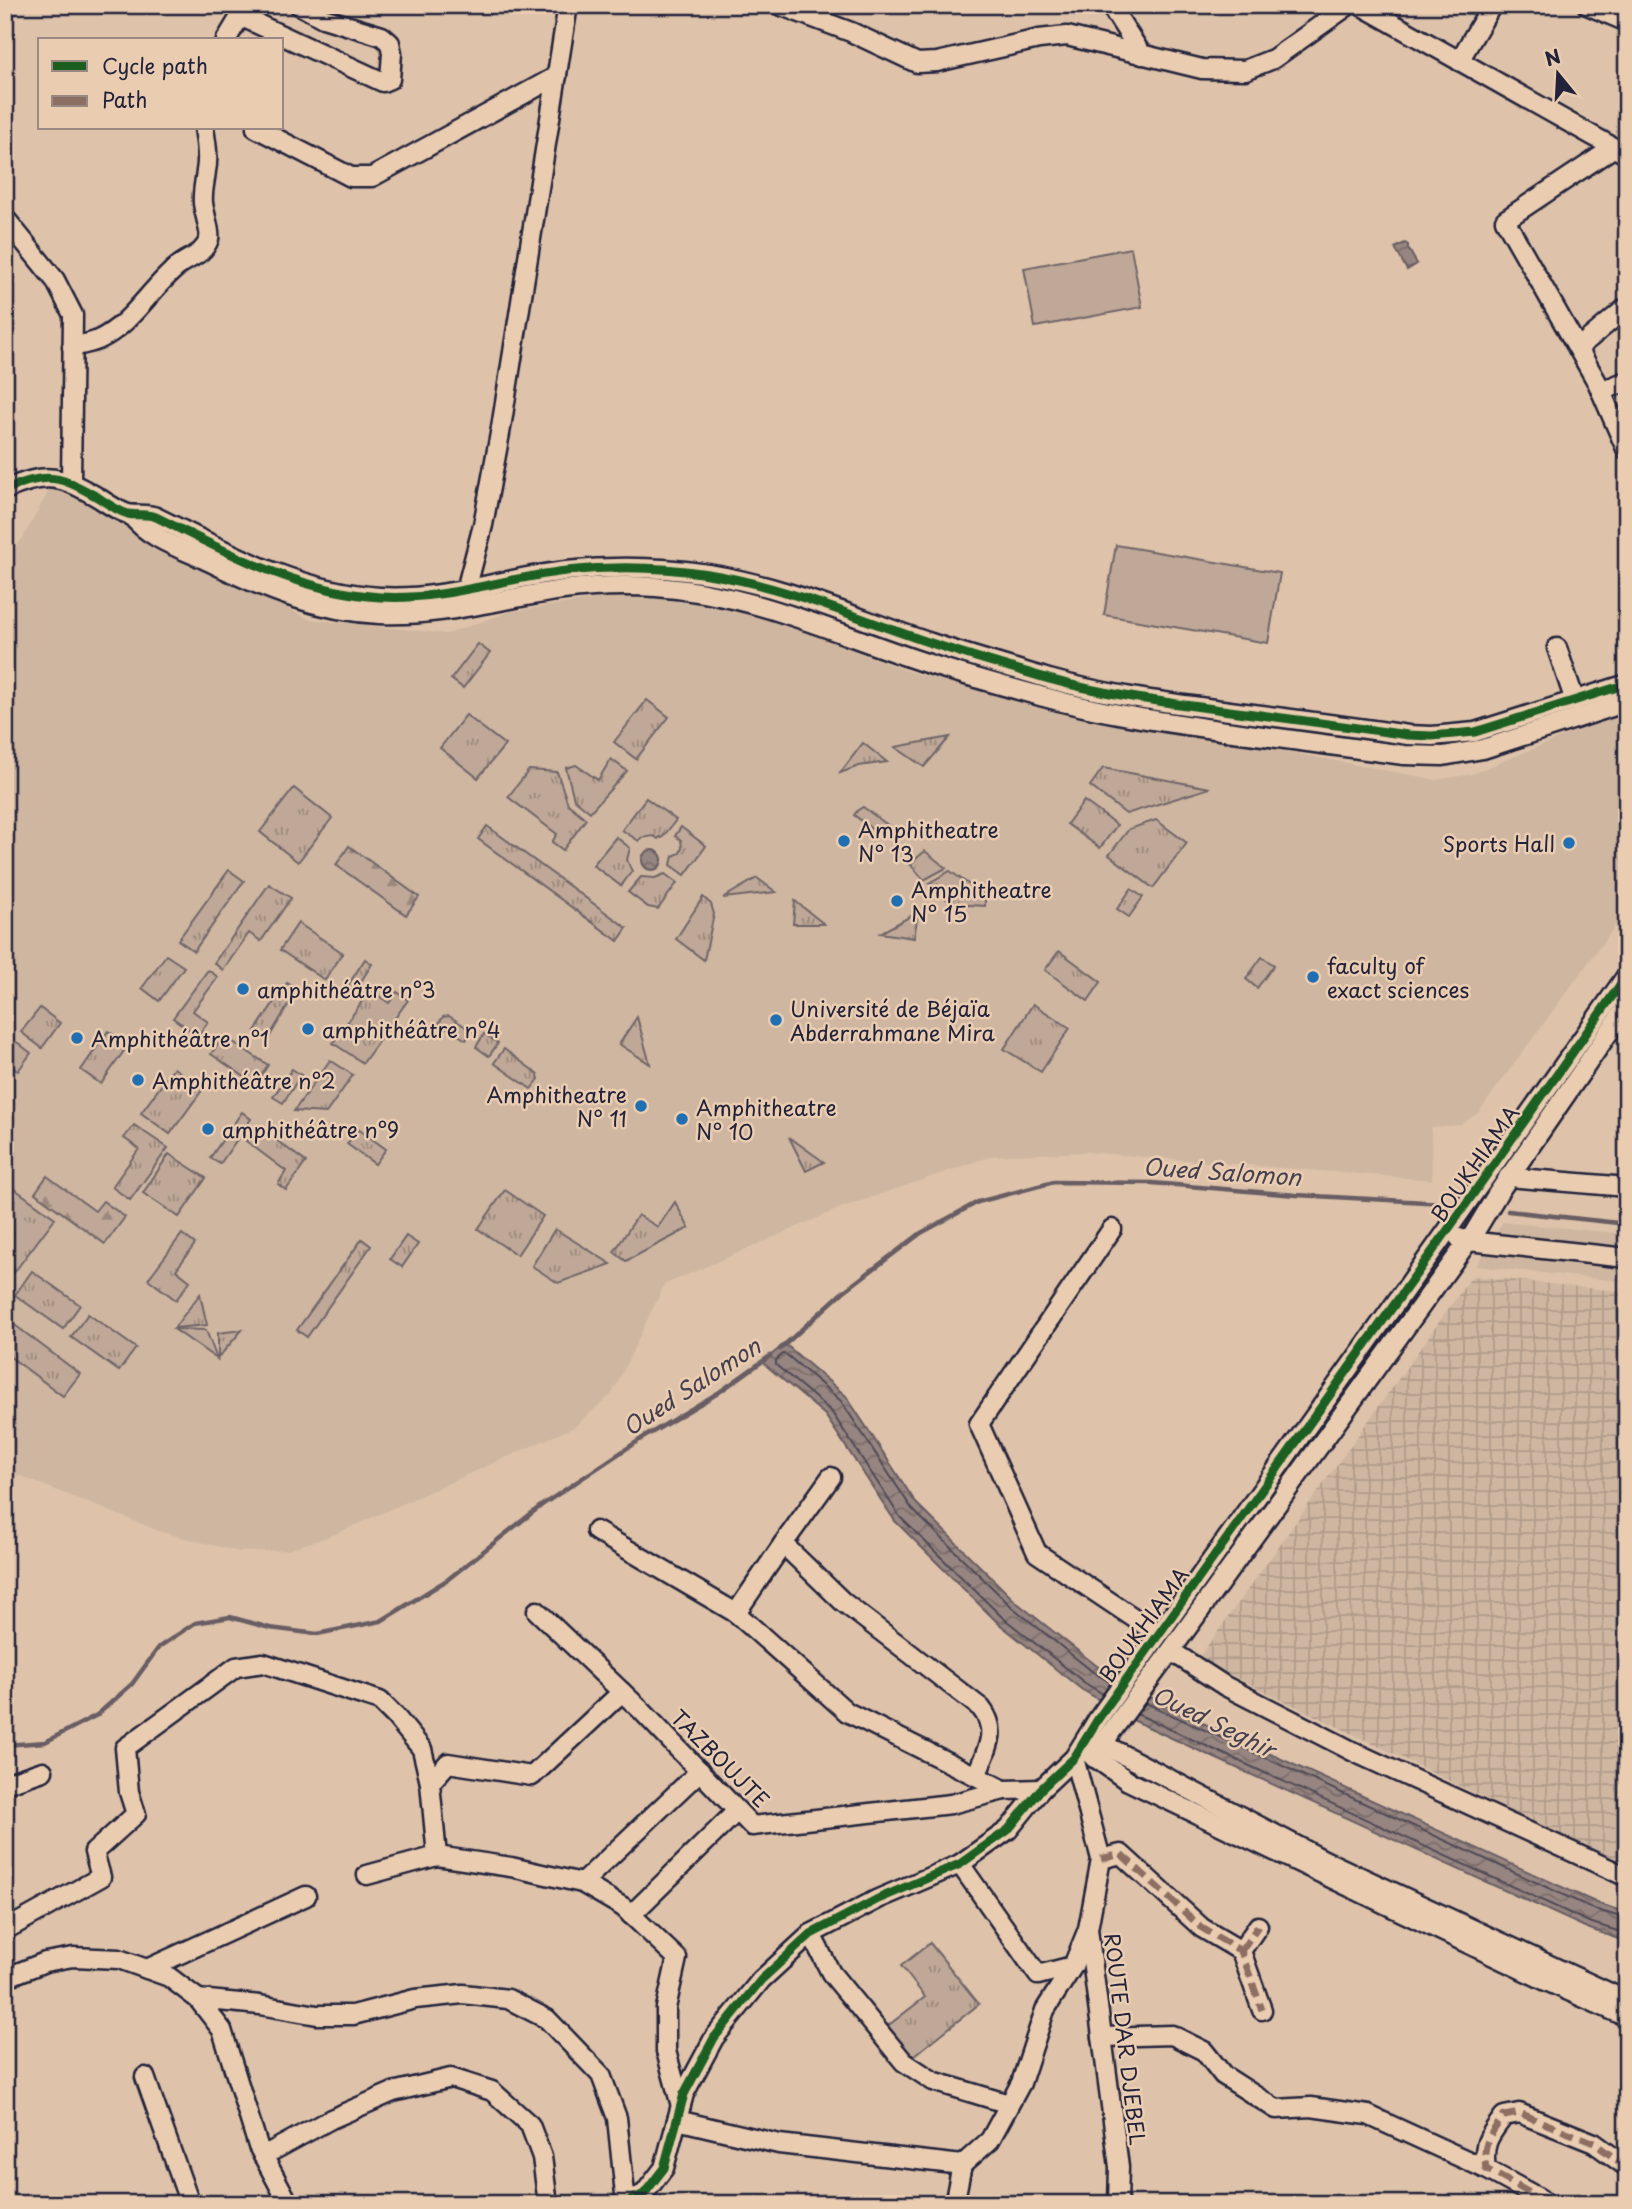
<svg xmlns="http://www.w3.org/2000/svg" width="1632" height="2209" viewBox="0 0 1632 2209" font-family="'Playpen Sans',sans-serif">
<defs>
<pattern id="industrial-grid" width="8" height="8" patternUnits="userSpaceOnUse" patternTransform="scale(1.75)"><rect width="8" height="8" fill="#ceb6a0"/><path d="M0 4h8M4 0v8" fill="none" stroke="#b19c8b"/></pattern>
<pattern id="grass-tufts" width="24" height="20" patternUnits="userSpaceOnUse" patternTransform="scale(1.75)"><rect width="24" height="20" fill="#bfa897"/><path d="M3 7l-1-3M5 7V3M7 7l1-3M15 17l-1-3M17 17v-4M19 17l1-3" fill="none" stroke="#9b887c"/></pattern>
<pattern id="forest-firs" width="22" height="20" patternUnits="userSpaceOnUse" patternTransform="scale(1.75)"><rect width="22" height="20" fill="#bfa897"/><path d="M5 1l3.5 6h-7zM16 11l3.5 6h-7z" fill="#9b887c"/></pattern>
<pattern id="water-waves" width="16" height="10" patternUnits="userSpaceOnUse" patternTransform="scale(1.75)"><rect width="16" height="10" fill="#968580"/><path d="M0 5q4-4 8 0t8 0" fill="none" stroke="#7a6c6a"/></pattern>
</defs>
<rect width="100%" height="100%" fill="#dec3aa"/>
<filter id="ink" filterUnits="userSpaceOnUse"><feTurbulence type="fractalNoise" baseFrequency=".0143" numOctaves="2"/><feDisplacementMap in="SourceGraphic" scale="14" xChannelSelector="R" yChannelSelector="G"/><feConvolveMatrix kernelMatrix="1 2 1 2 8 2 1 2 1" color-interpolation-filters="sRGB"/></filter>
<g filter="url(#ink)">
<g fill="#ceb6a0">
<path d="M52 485 229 580 309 619 447 634 508 612 670 588 731 604 910 672 1019 701 1437 780 1472 774 1615 715 1627 809V924L1615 926 1478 1113 1460 1125 1431 1127 1432 1180 1086 1152 992 1156 838 1209 664 1285 612 1394 574 1427 333 1535 287 1550 239 1552 162 1532 5 1470V559L23 538Z"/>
<path d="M1503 1222 1627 1234V1282L1476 1266Z"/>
</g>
<path fill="url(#industrial-grid)" d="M1472 1276 1627 1292V1635H1623L1619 1691 1627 1693V1867L1198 1659Z"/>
<g fill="url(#grass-tufts)" stroke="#706569" stroke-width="2">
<path d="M478 644 490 653 463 688 451 679Z"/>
<path d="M647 700 669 717 636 759 614 742Z"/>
<path d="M466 715 505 745 478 778 440 748Z"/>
<path d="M950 737 924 767 895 747Z"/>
<path d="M863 743 887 762 859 766 840 773Z"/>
<path d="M611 759 627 771 590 812 574 799 566 768 576 765 598 780Z"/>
<path d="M1103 768 1210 788 1126 814 1090 786Z"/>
<path d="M529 770 557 772 568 804 586 819 563 850 552 842 557 834 508 797Z"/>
<path d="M294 788 332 818 298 862 260 832Z"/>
<path d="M646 798 676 820 662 838 660 837 658 839 654 836 641 838 639 841 622 830Z"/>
<path d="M1084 801 1117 825 1100 848 1067 824Z"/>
<path d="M863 807 889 826 876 832 854 815 858 810Z"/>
<path d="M1156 820 1187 843 1153 888 1109 855 1129 829Z"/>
<path d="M487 826 627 928 618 941 478 839Z"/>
<path d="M681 827 706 846 685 875 671 865 673 856 680 853 682 848 681 840 675 836Z"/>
<path d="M616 837 630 848 627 860 632 871 621 886 593 865Z"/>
<path d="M925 851 946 868 924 880 910 864Z"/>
<path d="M229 870 244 881 194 951 178 940Z"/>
<path d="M950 871 985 896V906L952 904 929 883Z"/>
<path d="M665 874 677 883 658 909 648 907 628 892 641 877 655 878Z"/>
<path d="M757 878 776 892 723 898Z"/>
<path d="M269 884 291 898 261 941 249 933 223 970 214 963Z"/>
<path d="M1131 889 1143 897 1129 917 1117 909Z"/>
<path d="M703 897 711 904 714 914 704 960 676 939Z"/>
<path d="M795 901 824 924H793Z"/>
<path d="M918 912 914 938 880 933Z"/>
<path d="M298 923 343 953 325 980 280 950Z"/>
<path d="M1059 951 1101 982 1088 1001 1045 970Z"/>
<path d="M166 955 184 967 159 1001 142 988Z"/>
<path d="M1262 957 1274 965 1257 988 1246 979Z"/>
<path d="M365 959 372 964 351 997 343 993Z"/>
<path d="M208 970 218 977 193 1011 208 1022 198 1036 173 1018Z"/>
<path d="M287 983 298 989 268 1039 255 1031Z"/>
<path d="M370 990 389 1003 397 992 408 1000 363 1063 333 1043Z"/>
<path d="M1033 1004 1070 1028 1041 1072 1004 1049Z"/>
<path d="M40 1008 60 1023 42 1048 21 1032Z"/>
<path d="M449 1016 472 1031 466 1040 439 1023 443 1017Z"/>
<path d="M637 1017 650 1064 619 1044Z"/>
<path d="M108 1031 128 1045 101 1084 81 1070Z"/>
<path d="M484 1034 498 1043 489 1056 476 1047Z"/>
<path d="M224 1036 268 1065 255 1084 211 1054Z"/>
<path d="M14 1040 31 1053 18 1071 5 1064V1053Z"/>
<path d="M504 1049 538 1074 539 1079 531 1089 494 1063Z"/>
<path d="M330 1060 353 1075 326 1113 294 1111Z"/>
<path d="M174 1068 203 1089 170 1134 141 1113Z"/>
<path d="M292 1069 301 1075 283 1103 273 1097Z"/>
<path d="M242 1112 251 1119 220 1164 210 1158Z"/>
<path d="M134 1125 168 1148 130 1200 112 1187 139 1149 124 1138Z"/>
<path d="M257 1126 306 1162 286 1190 278 1184 286 1171 246 1141Z"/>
<path d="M358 1129 386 1149 375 1164 347 1144Z"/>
<path d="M789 1137 824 1162 806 1171Z"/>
<path d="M169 1154 206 1178 179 1217 143 1193Z"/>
<path d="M5 1182 55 1218 13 1274 5 1269Z"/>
<path d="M505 1190 543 1216 517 1255 478 1229Z"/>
<path d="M675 1202 689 1228 626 1261 614 1252 638 1215 658 1227Z"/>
<path d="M555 1229 611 1264 558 1283 532 1266Z"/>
<path d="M182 1234 195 1244 176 1270 190 1281 176 1300 148 1279Z"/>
<path d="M406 1236 418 1244 402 1267 390 1259Z"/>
<path d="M362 1239 371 1246 307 1337 297 1330Z"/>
<path d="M32 1271 80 1305 63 1329 15 1295Z"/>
<path d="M200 1294 207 1325 174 1328Z"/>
<path d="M88 1314 136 1348 119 1371 71 1337Z"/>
<path d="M8 1320 80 1374 63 1396 5 1353V1324Z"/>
<path d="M174 1329 206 1330 217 1359Z"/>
<path d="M242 1330 218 1358V1333Z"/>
<path d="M930 1943 979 2004 910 2059 885 2028 925 1997 901 1966Z"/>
</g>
<g fill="url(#forest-firs)" stroke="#706569" stroke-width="2">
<path d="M349 846 419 897 406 915 336 865Z"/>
<path d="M47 1176 95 1211 103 1201 125 1217 105 1244 35 1193Z"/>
</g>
<g fill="#bfa897" stroke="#706569" stroke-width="2">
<path d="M1131 248 1142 307 1035 327 1024 268Z"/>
<path d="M1116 545 1280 573 1268 643 1104 615Z"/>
</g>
<g fill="url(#water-waves)" stroke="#685d64" stroke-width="2">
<path d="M1405 243 1408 245V248L1417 264 1407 270 1395 248Z"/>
<circle cx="652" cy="860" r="10"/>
<path d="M785 1344 846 1396 916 1503 1016 1602 1097 1666 1148 1696 1205 1724 1597 1903 1627 1913V1942L1587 1928 1193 1748 1135 1721 1081 1689 998 1623 895 1521 825 1415 762 1362Z"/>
</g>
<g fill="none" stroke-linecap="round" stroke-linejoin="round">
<g stroke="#504a57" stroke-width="2">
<path d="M1103 1694 1085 1683 1002 1617 900 1517 831 1411 776 1365V1360L783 1354 787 1355 841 1401 912 1509 1012 1607 1093 1672 1111 1683"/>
<path d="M1146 1703 1594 1909 1627 1919"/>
<path d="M1137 1714 1589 1922 1627 1934"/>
</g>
<g stroke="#685d64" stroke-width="4.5">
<path d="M1508 1211 1627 1224"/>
<path d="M780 1349 843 1292 921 1233 978 1202 1054 1182 1152 1183 1296 1195 1444 1203"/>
<path d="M5 1745 45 1742 97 1715 132 1684 159 1647 195 1623 230 1617 270 1628 317 1634 381 1621 447 1580 542 1505 641 1439 718 1393 770 1356"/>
</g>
<g stroke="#22223b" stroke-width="23">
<g id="minor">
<path d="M779 5 851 32 917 63 937 62 1039 39 1067 36 1202 69 1245 70 1273 59 1349 5"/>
<path d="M1110 5 1142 55"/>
<path d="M1360 5 1627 155"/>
<path d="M1587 5 1627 22"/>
<path d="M240 16 383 82 390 79 392 53 390 43 382 36 323 18 299 5"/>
<path d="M226 40 246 7"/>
<path d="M1459 61 1492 5"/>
<path d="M256 128 351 177H372L557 76"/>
<path d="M1613 148 1505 220 1597 382 1627 451"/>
<path d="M5 218 55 280 73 315 71 482"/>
<path d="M72 347C81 345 91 343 98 340 132 324 149 290 177 267 188 257 203 256 209 239 211 232 204 213 203 203 202 191 205 182 206 171 209 157 206 142 204 128"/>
<path d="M1578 348 1627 307"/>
<path d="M1601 391 1627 381"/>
<path d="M5 490C47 471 61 476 99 498 108 504 118 511 128 514 137 516 146 513 156 517 229 553 296 591 380 597 444 601 503 578 566 571 613 566 662 567 708 574 789 587 855 618 931 643 970 656 1010 667 1049 679 1106 695 1164 702 1222 710 1284 718 1346 726 1408 735L1432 736 1475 732 1627 684"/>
<path d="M131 515C149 539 183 549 210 562 264 589 318 611 379 614 442 617 502 598 563 590 593 586 625 585 656 587 755 594 831 632 923 662 963 675 1004 686 1044 697 1104 714 1165 722 1226 731 1285 739 1344 747 1404 755L1443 756 1483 749 1627 702"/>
<path d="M466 590 483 525 501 428 568 5"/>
<path d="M1557 648 1575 701"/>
<path d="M1508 1177 1627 1187"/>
<path d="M1112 1229 979 1424 1037 1553 1158 1634"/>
<path d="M1459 1238 1468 1241 1627 1258"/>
<path d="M596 1531 736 1613 847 1712 1004 1790"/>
<path d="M783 1544 843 1602 981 1708C1000 1732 986 1751 976 1776"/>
<path d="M537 1611 642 1711 752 1826 951 1804 1004 1790 1041 1789"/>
<path d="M736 1613 783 1544 831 1477"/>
<path d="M1171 1651 1225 1686 1356 1753 1627 1877"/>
<path d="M1093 1739 1324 1860 1627 2001"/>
<path d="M1087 1752 1128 1781 1544 1980 1627 2017"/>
<path d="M1074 1758 1101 1859 1088 1929 1119 2167 1118 2204"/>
<path d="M1094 1758 1111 1732 1164 1660 1474 1233 1498 1193 1627 1006"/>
<path d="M5 1784 43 1771"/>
<path d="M437 1856 430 1783 448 1763 532 1776 622 1692"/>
<path d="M1101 1859 1121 1854 1202 1928 1241 1951 1262 2010"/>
<path d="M960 1864 1038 1975 1073 1966"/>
<path d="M367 1875 437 1856 511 1867 582 1883 623 1907 677 1958 666 2008V2051L681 2106"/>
<path d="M582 1883 700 1771"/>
<path d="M631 1915 737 1811"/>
<path d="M5 1930 101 1877 94 1852 136 1814 129 1792 125 1748 236 1667 263 1663 380 1701 395 1716 422 1749 430 1783"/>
<path d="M811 1934 831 1973 904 2062 933 2081 1009 2104"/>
<path d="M1241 1951 1258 1926"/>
<path d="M147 1969 306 1896"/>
<path d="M5 1978 45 1962 73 1957 119 1959 169 1977 198 1999 222 2030 258 2146 289 2204"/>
<path d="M198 1999 260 2005 317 2015H353L415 1999 463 1994 508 1999 547 2019 601 2075 617 2118 626 2204"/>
<path d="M1102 2037 1172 2035 1204 2051 1223 2075 1276 2109 1311 2107 1368 2115 1486 2169"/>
<path d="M145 2077 190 2204"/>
<path d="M677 2120 779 2144 962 2165 990 2140 1021 2083 1045 2010 1073 1966 1088 1929"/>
<path d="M263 2156 331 2119 393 2092 451 2078 492 2091 530 2125 542 2157 548 2204"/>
<path d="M623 2204 644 2194 664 2168 684 2094 714 2038 761 1980 811 1934 878 1899 960 1864 1008 1830 1041 1789 1074 1758 1098 1719 1447 1231 1627 975"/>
<path d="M954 2204 962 2165"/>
<path d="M1546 2204 1539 2198 1486 2169C1482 2143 1489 2136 1504 2116L1519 2113 1594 2143 1627 2167"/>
</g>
</g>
<use href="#minor" stroke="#eacdb1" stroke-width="18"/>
<g stroke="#8d6e63" stroke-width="7" stroke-dasharray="14 7" stroke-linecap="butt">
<path d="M1101 1859 1121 1854 1202 1928 1241 1951 1262 2010"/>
<path d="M1241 1951 1258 1926"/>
<path d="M1546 2204 1539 2198 1486 2169C1482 2143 1489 2136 1504 2116L1519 2113 1594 2143 1627 2167"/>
</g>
<g stroke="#eacdb1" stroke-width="13">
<g id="cycleway">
<path d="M5 490C47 471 61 476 99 498 108 504 118 511 128 514 137 516 146 513 156 517 229 553 296 591 380 597 444 601 503 578 566 571 613 566 662 567 708 574 789 587 855 618 931 643 970 656 1010 667 1049 679 1106 695 1164 702 1222 710 1284 718 1346 726 1408 735L1432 736 1475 732 1627 684"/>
<path d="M623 2204 644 2194 664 2168 684 2094 714 2038 761 1980 811 1934 878 1899 960 1864 1008 1830 1041 1789 1074 1758 1098 1719 1447 1231 1627 975"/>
</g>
</g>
<use href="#cycleway" stroke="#1b5e20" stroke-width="9"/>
</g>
</g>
<g fill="#1f6fb2" stroke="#eacdb1" stroke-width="2.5">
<circle cx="844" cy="841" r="7"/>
<circle cx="1569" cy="843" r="7"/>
<circle cx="897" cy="901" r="7"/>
<circle cx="1313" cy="977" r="7"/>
<circle cx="243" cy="989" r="7"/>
<circle cx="776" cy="1020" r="7"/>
<circle cx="308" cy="1029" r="7"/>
<circle cx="77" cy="1038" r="7"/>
<circle cx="138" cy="1080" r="7"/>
<circle cx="641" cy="1106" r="7"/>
<circle cx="682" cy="1119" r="7"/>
<circle cx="208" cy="1129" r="7"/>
</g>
<g text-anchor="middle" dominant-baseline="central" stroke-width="5" stroke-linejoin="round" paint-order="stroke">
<g font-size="21" fill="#22223b" stroke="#eacdb1" text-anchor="start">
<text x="858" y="829">Amphitheatre<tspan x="858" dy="24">N° 13</tspan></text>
<text x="1555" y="843" text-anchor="end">Sports Hall</text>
<text x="911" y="889">Amphitheatre<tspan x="911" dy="24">N° 15</tspan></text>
<text x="1327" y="965">faculty of<tspan x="1327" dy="24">exact sciences</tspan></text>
<text x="257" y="989">amphithéâtre n°3</text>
<text x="790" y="1008">Université de Béjaïa<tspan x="790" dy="24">Abderrahmane Mira</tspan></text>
<text x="322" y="1029">amphithéâtre n°4</text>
<text x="91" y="1038">Amphithéâtre n°1</text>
<text x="152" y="1080">Amphithéâtre n°2</text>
<text x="627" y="1094" text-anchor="end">Amphitheatre<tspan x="627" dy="24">N° 11</tspan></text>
<text x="696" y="1107">Amphitheatre<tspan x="696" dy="24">N° 10</tspan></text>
<text x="222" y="1129">amphithéâtre n°9</text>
</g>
<g font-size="21" fill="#22223b" stroke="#eacdb1">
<text transform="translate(1474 1163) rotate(-55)">BOUKHIAMA</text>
<text transform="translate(1143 1624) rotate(-54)">BOUKHIAMA</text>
<text transform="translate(721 1758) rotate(45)">TAZBOUJTE</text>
<text transform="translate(1126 2039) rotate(83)">ROUTE DAR DJEBEL</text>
</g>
<g font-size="23" font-style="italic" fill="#454050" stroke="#eacdb1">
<text transform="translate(1222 1171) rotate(4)">Oued Salomon</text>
<text transform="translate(691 1386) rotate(-33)">Oued Salomon</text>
<text transform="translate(1214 1721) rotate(26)">Oued Seghir</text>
</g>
</g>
<rect width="1632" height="2209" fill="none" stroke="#eacdb1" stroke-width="28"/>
<rect x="14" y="14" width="1604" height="2181" fill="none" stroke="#22223b" stroke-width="2.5" filter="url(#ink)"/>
<rect x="38" y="38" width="245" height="91" fill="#eacdb1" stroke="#9a8982" stroke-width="2"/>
<rect x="52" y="61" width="35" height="10" fill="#1b5e20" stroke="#9a8982" stroke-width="2"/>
<text x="102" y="74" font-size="21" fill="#22223b">Cycle path</text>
<rect x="52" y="96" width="35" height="10" fill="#8d6e63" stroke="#9a8982" stroke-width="2"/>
<text x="102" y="108" font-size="21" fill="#22223b">Path</text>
<g transform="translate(1558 74) rotate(342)" stroke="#eacdb1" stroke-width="5" paint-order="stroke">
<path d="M0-5L12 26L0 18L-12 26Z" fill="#22223b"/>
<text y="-10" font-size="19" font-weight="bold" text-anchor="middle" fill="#22223b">N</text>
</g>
</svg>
